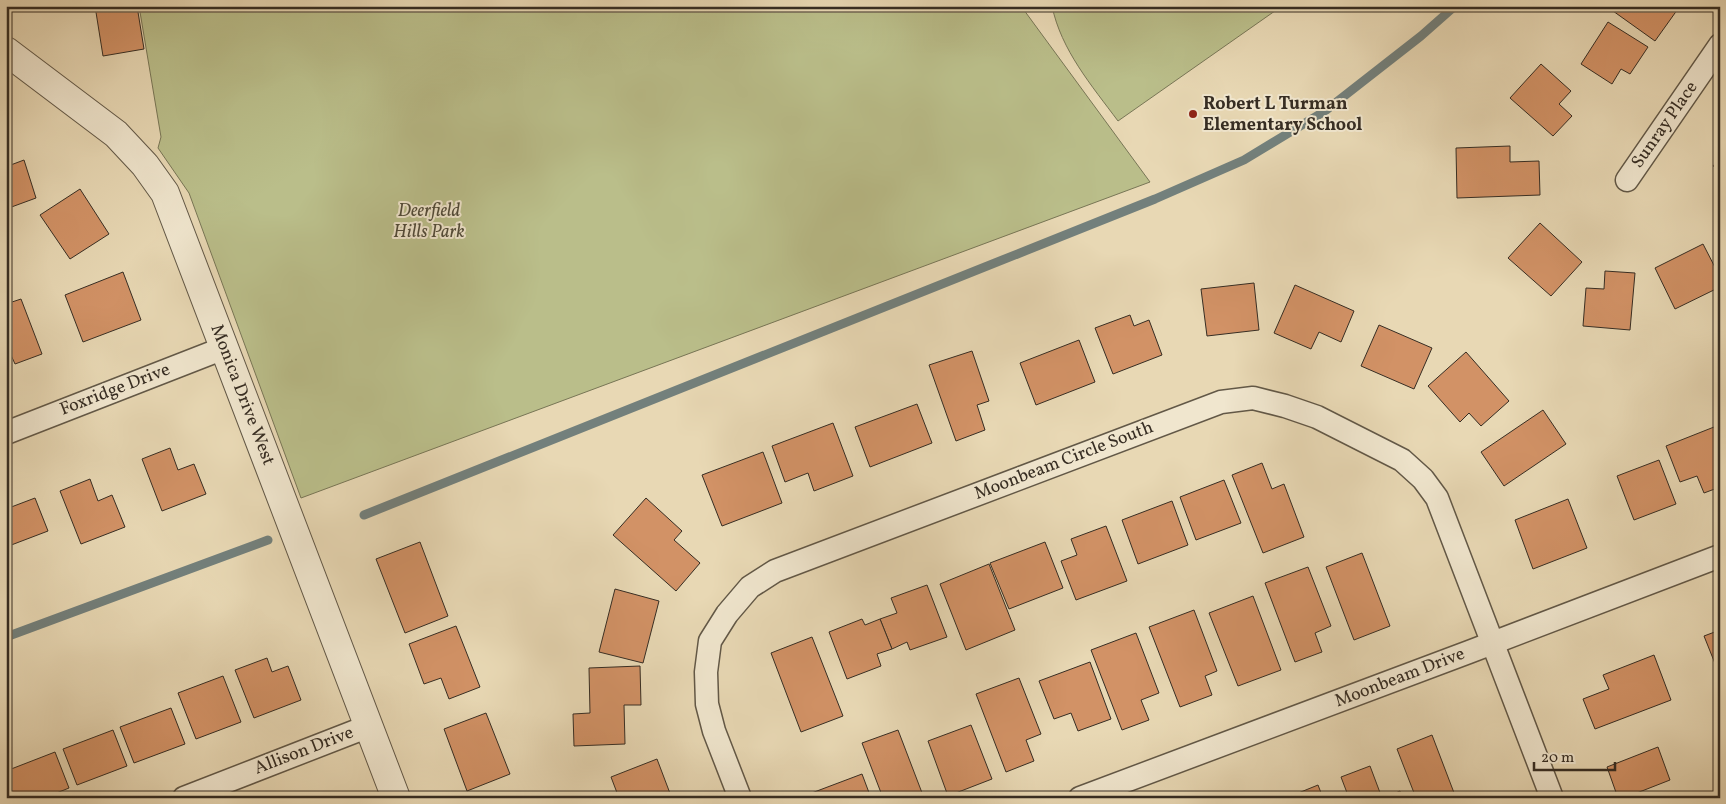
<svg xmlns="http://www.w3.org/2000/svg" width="1726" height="804" viewBox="0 0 1726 804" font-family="Vollkorn,serif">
<rect width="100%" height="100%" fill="#e8d8b4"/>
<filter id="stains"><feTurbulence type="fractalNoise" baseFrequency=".004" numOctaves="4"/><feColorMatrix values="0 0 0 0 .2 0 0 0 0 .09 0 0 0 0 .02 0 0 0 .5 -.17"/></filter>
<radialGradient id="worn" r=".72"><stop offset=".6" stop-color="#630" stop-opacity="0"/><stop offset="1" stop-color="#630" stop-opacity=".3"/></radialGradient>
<g fill="#babe8a" stroke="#787656">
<path d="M139 6H1021L1150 182 301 498 189 193 158 148 161 137Z"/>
<path d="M1052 6H1282L1118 121C1092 86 1061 50 1052 6Z"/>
</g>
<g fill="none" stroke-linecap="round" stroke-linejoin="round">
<g stroke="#73807c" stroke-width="9">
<path d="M364 515 1155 199 1244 160 1325 111 1421 36 1455 6"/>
<path d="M6 637 268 540"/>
</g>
</g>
<g fill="#d29266" stroke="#362d23">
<path d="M95 6H137L144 49 103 56Z"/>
<path d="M1617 6H1680L1655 41 1613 11Z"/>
<path d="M1608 22 1648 47 1630 74 1621 69 1612 84 1581 64Z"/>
<path d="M1541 64 1571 91 1559 104 1572 116 1553 136 1510 98Z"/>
<path d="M1510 146V162L1539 161 1540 195 1457 198 1456 148Z"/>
<path d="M1720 158V171L1713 166Z"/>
<path d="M24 160 36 198 6 209V162L8 166Z"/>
<path d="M80 189 109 234 70 259 40 215Z"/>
<path d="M1540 223 1582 262 1551 296 1508 258Z"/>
<path d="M1703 244 1720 277V287L1675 309 1655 268Z"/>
<path d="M1605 271 1635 273 1630 330 1583 326 1586 288 1604 289Z"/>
<path d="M123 272 141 320 83 342 65 295Z"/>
<path d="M1254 283 1259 330 1207 336 1201 289Z"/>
<path d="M1295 285 1354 311 1341 342 1319 332 1311 349 1274 333Z"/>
<path d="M21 299 42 354 15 364 6 344V304Z"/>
<path d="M1130 315 1134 326 1149 320 1162 355 1113 374 1095 328Z"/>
<path d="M1379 325 1432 348 1414 389 1361 366Z"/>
<path d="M1079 340 1095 382 1036 405 1020 363Z"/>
<path d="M972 351 989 401 977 405 985 430 956 441 929 365Z"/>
<path d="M1466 352 1509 401 1481 426 1469 413 1460 422 1428 386Z"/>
<path d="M917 404 932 443 870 467 855 427Z"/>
<path d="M1543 410 1566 444 1504 486 1481 452Z"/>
<path d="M833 423 853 476 814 491 808 473 785 482 772 446Z"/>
<path d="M1714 427 1720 442V487L1704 493 1697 476 1680 482 1666 446Z"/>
<path d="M170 448 178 470 194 464 206 494 162 511 142 459Z"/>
<path d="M763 452 782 503 722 526 702 475Z"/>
<path d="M1659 460 1676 504 1634 520 1617 476Z"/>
<path d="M1262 463 1272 489 1284 484 1304 537 1263 553 1232 475Z"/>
<path d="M90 479 98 501 112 495 125 527 81 544 60 491Z"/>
<path d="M1224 480 1241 523 1196 540 1180 497Z"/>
<path d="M35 498 48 531 6 547V509Z"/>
<path d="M646 498 682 531 674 540 700 563 676 591 613 535Z"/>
<path d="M1568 499 1587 548 1533 569 1515 520Z"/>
<path d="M1172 501 1188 545 1138 564 1122 520Z"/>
<path d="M1106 526 1127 581 1076 600 1061 561 1077 555 1071 539Z"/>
<path d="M420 542 448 616 405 633 376 559Z"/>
<path d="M1045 542 1063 588 1009 609 990 563Z"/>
<path d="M1362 553 1390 626 1354 640 1326 567Z"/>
<path d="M989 564 1015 630 966 650 940 584Z"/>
<path d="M1308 567 1331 626 1315 633 1322 652 1295 662 1265 583Z"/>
<path d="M927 585 947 637 910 650 907 642 892 649 880 619 897 613 891 598Z"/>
<path d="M615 589 659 601 643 663 599 652Z"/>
<path d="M1253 596 1281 670 1238 686 1209 613Z"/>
<path d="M1194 610 1217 671 1205 676 1212 695 1180 707 1149 627Z"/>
<path d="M862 619 865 625 880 619 892 649 877 654 881 666 847 679 829 632Z"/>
<path d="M456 626 480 687 449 699 441 678 424 684 409 644Z"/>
<path d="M1720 630V676L1704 636Z"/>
<path d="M1136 633 1159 693 1141 700 1149 720 1122 730 1091 650Z"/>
<path d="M812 637 843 716 801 732 771 653Z"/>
<path d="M1654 655 1671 700 1595 729 1583 699 1609 689 1603 675Z"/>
<path d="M267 658 272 672 288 666 301 700 254 718 235 670Z"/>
<path d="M1090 662 1111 719 1078 731 1071 713 1054 719 1039 681Z"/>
<path d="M640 666 641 705H624L625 744 574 746 573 714 590 713 589 668Z"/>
<path d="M223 676 241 722 196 739 178 693Z"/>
<path d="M1019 678 1041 734 1026 740 1034 761 1006 772 976 694Z"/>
<path d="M171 708 185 744 134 763 120 727Z"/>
<path d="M486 713 510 774 467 791 444 729Z"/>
<path d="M971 725 992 779 948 796 928 741Z"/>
<path d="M113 730 127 766 77 785 63 749Z"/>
<path d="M898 730 924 798H883L862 743Z"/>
<path d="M1432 735 1456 798H1416L1397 749Z"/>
<path d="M1658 747 1670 780 1624 798H1618L1607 767Z"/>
<path d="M55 752 69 788 44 798H14L6 779V771Z"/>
<path d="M657 759 671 796 667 798H619L611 777Z"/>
<path d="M1370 766 1382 798H1349L1341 777Z"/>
<path d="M862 774 871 798H810L809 794Z"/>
<path d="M1318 785 1323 798H1286Z"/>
<path d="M1400 791 1402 798H1384Z"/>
</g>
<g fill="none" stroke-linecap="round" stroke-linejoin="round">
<g stroke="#625847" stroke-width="25">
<g id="minor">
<path d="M1627 180 1720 45"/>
<path d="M6 433 224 348"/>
<path d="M184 798 369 726"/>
<path d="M740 798 714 731 707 704 706 672 710 641 727 614 750 587 775 571 1221 402 1253 398 1285 406 1317 417 1402 460 1423 479 1437 498 1552 798"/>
<path d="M1080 798 1469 652 1720 556"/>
</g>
</g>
<g stroke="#625847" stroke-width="30">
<path id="tertiary" d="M6 51 116 134 145 165 165 193 396 798"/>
</g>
<use href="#minor" stroke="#f0e6ce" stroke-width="22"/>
<use href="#tertiary" stroke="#f0e6ce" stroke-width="28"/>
</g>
<circle fill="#8f2418" stroke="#f0e6ce" stroke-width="2" cx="1193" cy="114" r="5"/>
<g text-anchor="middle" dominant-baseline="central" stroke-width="4" stroke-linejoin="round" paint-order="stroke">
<g font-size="18" font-weight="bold" fill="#362d23" stroke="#f0e6ce" text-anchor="start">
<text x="1203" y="104">Robert L Turman<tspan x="1203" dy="21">Elementary School</tspan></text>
</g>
<g font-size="18" fill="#362d23" stroke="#f0e6ce">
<text transform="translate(1665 125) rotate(-55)">Sunray Place</text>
<text transform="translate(115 390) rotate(-21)">Foxridge Drive</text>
<text transform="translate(242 395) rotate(69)">Monica Drive West</text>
<text transform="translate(1064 461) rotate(-21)">Moonbeam Circle South</text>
<text transform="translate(1400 678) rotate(-21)">Moonbeam Drive</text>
<text transform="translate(304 751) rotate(-21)">Allison Drive</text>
</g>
<g font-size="18" font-style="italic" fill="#504a38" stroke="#f0e6ce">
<text x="429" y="211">Deerfield<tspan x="429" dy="21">Hills Park</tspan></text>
</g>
</g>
<rect width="1726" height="804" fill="none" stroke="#e8d8b4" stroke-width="25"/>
<rect x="8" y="8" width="1711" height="789" fill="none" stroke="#362d23" stroke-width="2.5"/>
<rect x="12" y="12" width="1701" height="779" fill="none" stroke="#362d23"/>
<path d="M1534 762v8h81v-8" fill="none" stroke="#362d23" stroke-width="2.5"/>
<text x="1541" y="762" font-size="15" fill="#362d23" stroke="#f0e6ce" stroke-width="4" paint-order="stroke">20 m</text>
<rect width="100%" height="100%" filter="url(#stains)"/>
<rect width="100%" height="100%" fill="url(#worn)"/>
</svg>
